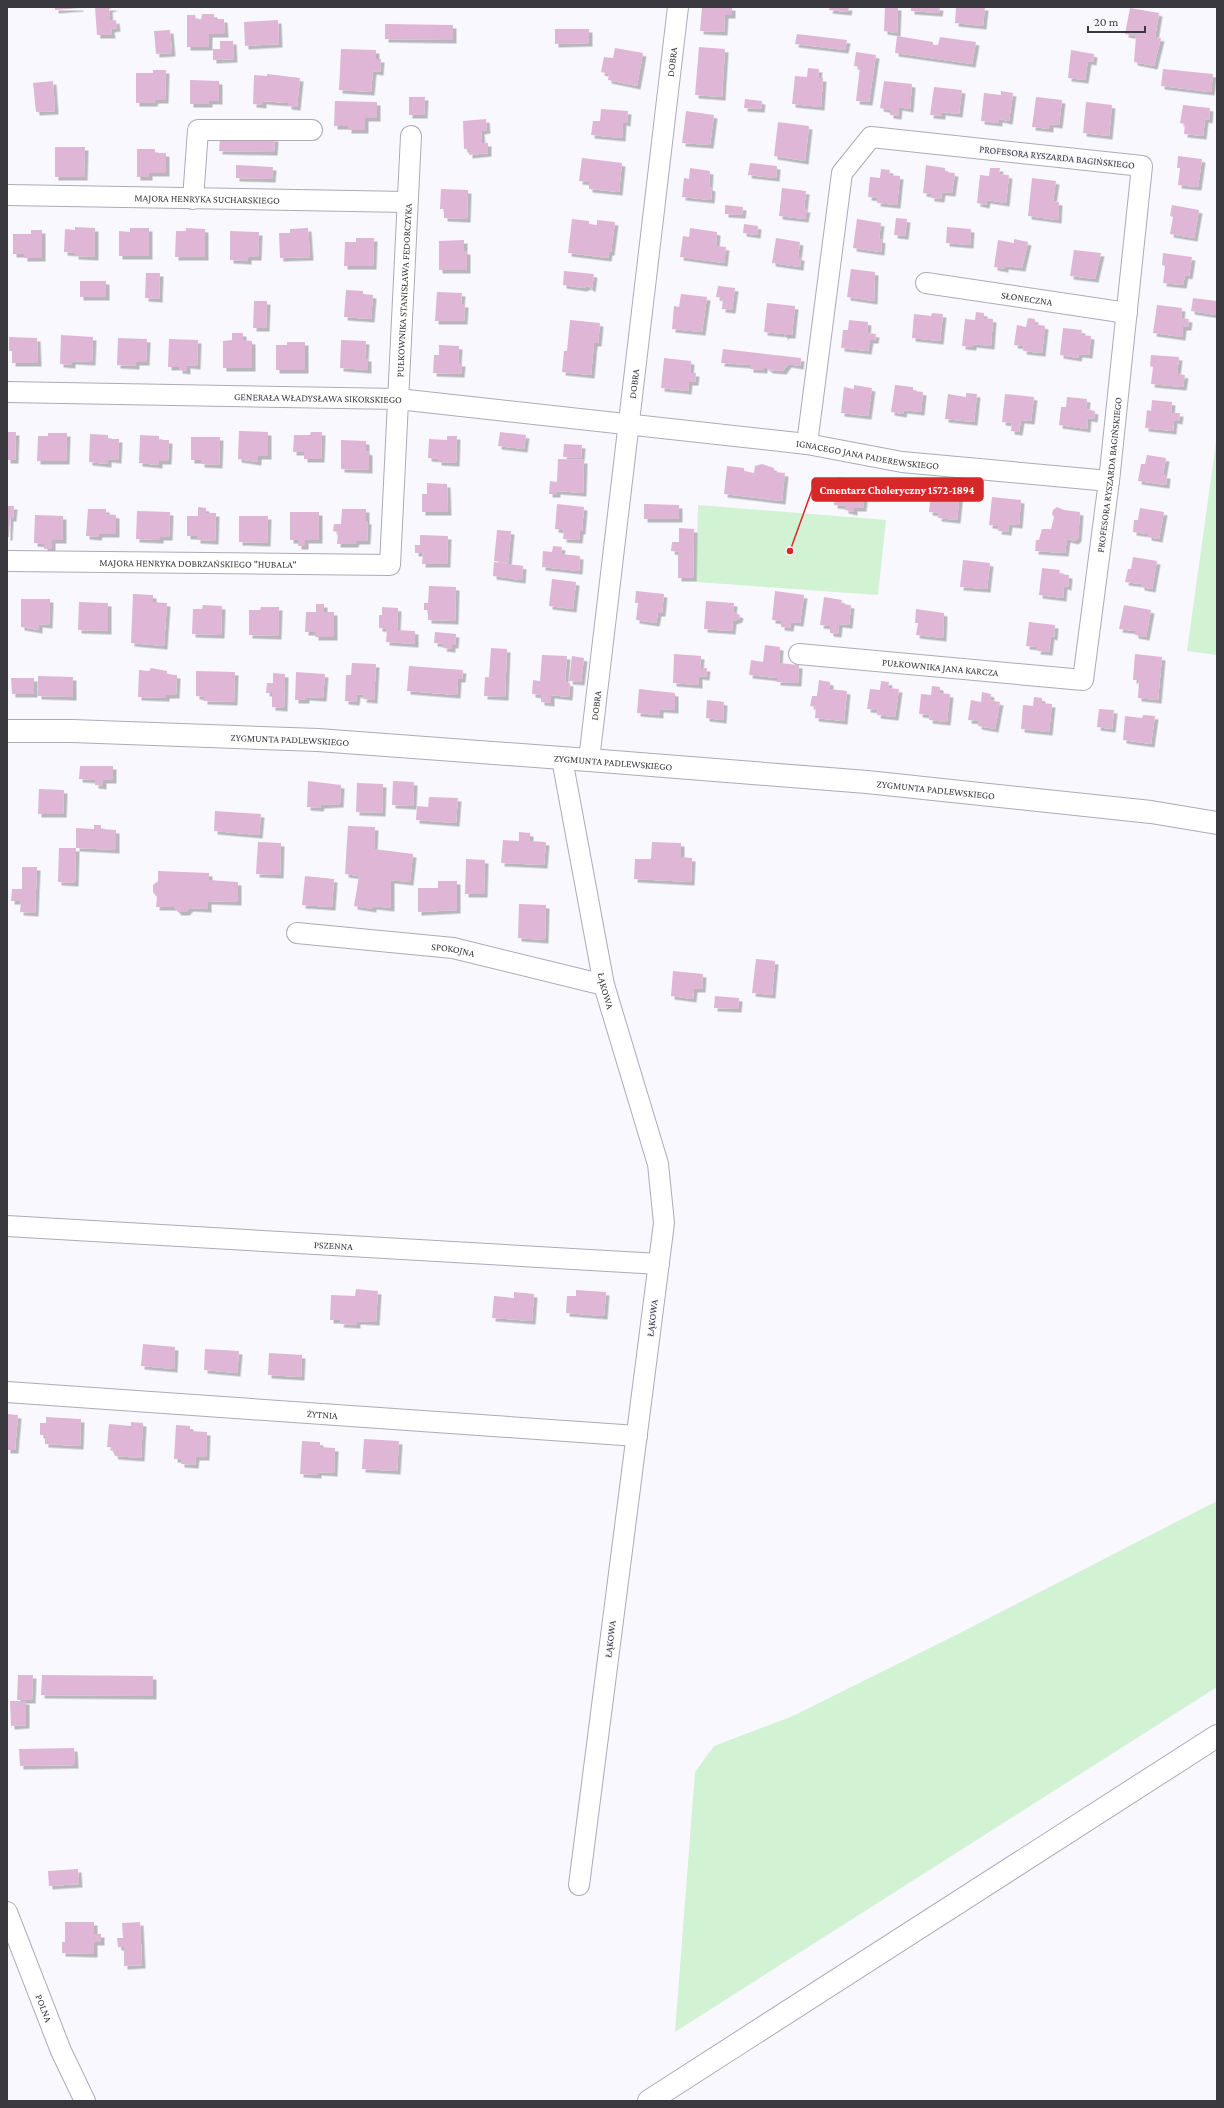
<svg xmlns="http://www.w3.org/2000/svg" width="1224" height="2108" viewBox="0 0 1224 2108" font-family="'Crimson Pro',serif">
<defs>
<filter id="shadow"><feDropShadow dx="3.5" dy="3.5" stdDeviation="0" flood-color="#0004"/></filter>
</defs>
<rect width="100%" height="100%" fill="#f9f8fe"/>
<g fill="#d2f2d4">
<path d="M1217 435V655L1187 651Z"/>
<path d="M698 505 886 520 878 595 696 582Z"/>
<path d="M1217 1501V1687L675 2032 695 1772 714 1746 793 1716 956 1635Z"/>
</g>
<g fill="#dfb6d5" filter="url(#shadow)">
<path d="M55 7H80V8L55 10Z"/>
<path d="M95 7H115L109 9 110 21 116 20 117 28 111 29 112 35H97Z"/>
<path d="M702 7H732V15H725L724 32 700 31Z"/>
<path d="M830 7H849L848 12 829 10Z"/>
<path d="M885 7H898L897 33 884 31Z"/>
<path d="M911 7H940L939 13 911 11Z"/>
<path d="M956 7H985L983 26 955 23Z"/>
<path d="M1130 8 1159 13 1155 37 1161 38 1154 66 1134 62 1136 36 1125 34Z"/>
<path d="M202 14H214V19H224L225 34H209V47H187V15H195L196 20 201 19Z"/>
<path d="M278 20 279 44 245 46 244 22Z"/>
<path d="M385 24 453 25V40L385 39Z"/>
<path d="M555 29H589V43L555 44Z"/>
<path d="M170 30 172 53 156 54 154 31Z"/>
<path d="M797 34 847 40 845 50 795 44Z"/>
<path d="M897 36 933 42V45H938L940 37 976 42 972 64 895 53Z"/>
<path d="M220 41H233L234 59 213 60V49H220Z"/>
<path d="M699 47 725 49 722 97 695 95Z"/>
<path d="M615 48 643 53 637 86 608 80 609 74 601 72 604 57 613 58Z"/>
<path d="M341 49 376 50V59H381L380 72 373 71 371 92 339 90Z"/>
<path d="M1071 50 1094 54 1093 62 1088 61 1085 80 1068 78Z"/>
<path d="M856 52 876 55 869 102 856 101 860 67 854 66Z"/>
<path d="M808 68 819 69 818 78H823L821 107 792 104 795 76 807 77Z"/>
<path d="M1163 69 1213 74 1211 92 1161 86Z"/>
<path d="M153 70H166L165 100H155L154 103H136V73H153Z"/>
<path d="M267 74 300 78 297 107 288 106V103L263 101V105L253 104 254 75 267 76Z"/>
<path d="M190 80 219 81V101H209V104H190Z"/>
<path d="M53 81 55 111 36 112 33 83Z"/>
<path d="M884 81 912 84 910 109 899 107 898 116 890 115V110L880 108Z"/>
<path d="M934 87 962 90 959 114 942 112V116L930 115Z"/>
<path d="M1001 91 1013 93 1009 121 999 119V123L981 121 984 93 1001 95Z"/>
<path d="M409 97H425L424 115H409Z"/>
<path d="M1036 97 1062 100 1059 125 1050 124V129L1032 127Z"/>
<path d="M745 99 762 101 761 109 744 108Z"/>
<path d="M335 101 377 102V118H365V130H348V126H334Z"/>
<path d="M1086 102 1112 105 1109 136 1083 133Z"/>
<path d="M1183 105 1210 108 1209 120 1205 119 1203 136 1184 134 1185 124 1180 123Z"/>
<path d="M601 109 628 111 627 123 623 122 622 138 591 135 593 121H600Z"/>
<path d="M686 111 714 115 710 145 682 143Z"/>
<path d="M486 119 487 130 481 131 482 143H488V153L469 155V149H464L463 121Z"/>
<path d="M778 122 809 126 805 161 774 156Z"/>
<path d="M247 137 275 138 274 152 219 151 220 139 247 140Z"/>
<path d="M55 147H85L84 177H55Z"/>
<path d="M137 149H155V153H166V173H149V177H137Z"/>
<path d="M1178 156 1202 159 1198 187 1178 185 1180 168H1177Z"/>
<path d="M582 158 622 163 619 192 589 189V182L579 181Z"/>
<path d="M750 163 777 166 776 178 748 175Z"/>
<path d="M236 165 273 167 272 179 236 178Z"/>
<path d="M926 165 945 168V172L955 173 952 193 942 192 941 199 931 198V194L923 193Z"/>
<path d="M690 168 710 171 709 187 712 188 711 200 682 197 684 178 689 179Z"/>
<path d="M990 168H1000L999 174 1009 175 1006 203 987 200 986 205 977 203 980 175 989 176Z"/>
<path d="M881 169 890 170 889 175 900 176 897 205 877 203 878 198 868 197 870 177 880 178Z"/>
<path d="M1032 178 1056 181 1053 201 1059 202 1058 220 1028 216Z"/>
<path d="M782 188 806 191 804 209H807L805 219 779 216Z"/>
<path d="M441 189 468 190 467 219 444 218V209H440Z"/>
<path d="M725 205 743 207 742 215 725 214Z"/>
<path d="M1172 205 1199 210 1194 238 1170 234 1173 217 1170 216Z"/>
<path d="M896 218 907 219 905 236 894 235Z"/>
<path d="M572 219 589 221V224L597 225V220L615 222 611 252H609L608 258 568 253Z"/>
<path d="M857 219 881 223 879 239 882 240 881 252 853 248Z"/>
<path d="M744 224 758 226 757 235 743 233Z"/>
<path d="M75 227 95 228V257L75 256V253L64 252 65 229 75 230Z"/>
<path d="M947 227 971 229 970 245 946 243Z"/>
<path d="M130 228H149V256H119V231L130 232Z"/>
<path d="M186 228 205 229V257H175L176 231H186Z"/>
<path d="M308 228 310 257 280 258 279 233H290V229Z"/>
<path d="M690 228 717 232 716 246 726 247 724 263 680 257 683 236 689 237Z"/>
<path d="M31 230H42V258H24V254H13V234H31Z"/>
<path d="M230 231 259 232 258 257H248V261L230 260Z"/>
<path d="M356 238H374L373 266H344L345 242H356Z"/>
<path d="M776 238 800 242 798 257H801L800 267 772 263Z"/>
<path d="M1014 239 1028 242 1022 268 1005 266V269L994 267 998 240 1014 243Z"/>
<path d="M464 240V251H467V270H439V241Z"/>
<path d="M1074 250 1101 253 1095 279 1070 276Z"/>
<path d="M1163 253 1192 257 1189 276 1185 275 1183 285 1163 283 1165 266 1162 265Z"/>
<path d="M851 269 875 272 874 301 847 297Z"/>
<path d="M564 271 594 274 592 289 588 286 583 288 563 285Z"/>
<path d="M146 273H160L159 299 145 298Z"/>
<rect x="80" y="281" width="26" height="16"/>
<path d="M718 286 735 288 732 310 722 309 723 298 716 297Z"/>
<path d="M346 290 363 291V294L373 295 371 319 344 317Z"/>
<path d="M437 292 462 293 461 304H465L464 321H435Z"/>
<path d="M681 294 707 297 702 332 672 329 674 306 679 307Z"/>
<path d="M1193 298 1217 301 1216 315 1191 311Z"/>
<path d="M254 301H267L266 328H253Z"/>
<path d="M767 303 795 306 792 335H785L784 338V334L764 332Z"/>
<path d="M1157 305 1182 308 1181 318 1189 319 1188 327H1183L1182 337 1153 333Z"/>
<path d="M976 312 984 313V318L993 319 991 346 973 344V347L962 346 965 319 975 320Z"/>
<path d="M932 313 943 314 940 341 912 338 914 314 931 316Z"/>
<path d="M1028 318 1035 319V324L1045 326 1042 353 1023 351 1024 346 1014 345 1017 325 1026 327Z"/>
<path d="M570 320 600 323 598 343H594L591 375 562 372 564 351H567Z"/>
<path d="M849 320 868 322 867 333 876 334 875 340H870L868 351 841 348 843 330H848Z"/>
<path d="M1063 328 1082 330 1081 335 1091 336 1089 355 1079 354 1078 358 1060 355Z"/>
<path d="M232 333H243V340L252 341V368H223V341L232 340Z"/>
<path d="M61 335 93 337 92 362 72 361V365L60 364Z"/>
<path d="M9 337 37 338 38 363H12V351H9Z"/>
<path d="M118 338 147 339 146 362H136V366L117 365Z"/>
<path d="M169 339 198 340 197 366 187 365V371L179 370V367H168Z"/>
<path d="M341 340 366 341 365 358H368V370L340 368Z"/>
<path d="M287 342H305V370H276V345H287Z"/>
<path d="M439 345 459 346 458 363H462L461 374 433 373 434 355H439Z"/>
<path d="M723 349 801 358 800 366 788 364 783 371 770 370 764 366V370L750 369V365L721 363Z"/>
<path d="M1151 355 1179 357 1177 374 1185 375 1183 387 1151 384 1153 367 1150 366Z"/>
<path d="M664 358 691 361 690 373H696L695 382H689L688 391 661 388Z"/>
<path d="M854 385 872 388 868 416 841 413 844 387 854 389Z"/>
<path d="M895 385 913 387V391L923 392 921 412 904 410 903 414 891 412Z"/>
<path d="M966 393 977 394 974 422 945 419 948 394 966 397Z"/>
<path d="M1005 394 1034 397 1031 421 1021 420 1019 432 1011 431 1012 423 1002 422Z"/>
<path d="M1067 397 1087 399 1086 409 1095 411 1094 419 1088 418 1087 429 1059 425 1061 407H1066Z"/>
<path d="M1152 400 1172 402 1171 413H1180L1179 421 1174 420 1173 431 1145 428 1147 410 1151 411Z"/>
<path d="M239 431 268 432V456H258V462L238 459Z"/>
<path d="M7 432H16L15 460H7Z"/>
<path d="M311 432H322L321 459H304V452H293L294 435H310Z"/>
<path d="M500 432 526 435 524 449 498 446Z"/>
<path d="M48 433H67L66 461H37L38 436H48Z"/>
<path d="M90 434 108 435V439H119L118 460 108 459V464L89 462Z"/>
<path d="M140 435 159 436V440H169L168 461H159V465L139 463Z"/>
<path d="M447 436H457L456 463 438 462V459L428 458 429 439 447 440Z"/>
<path d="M191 437H220L219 465 201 464V460H191Z"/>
<path d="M341 440 366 441V451L369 452V470L341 469Z"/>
<path d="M564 444 582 445 581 458 563 457Z"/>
<path d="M1147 455 1166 458 1163 475H1167L1166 485 1138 481 1141 464H1145Z"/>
<path d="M558 459 584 460 583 493 557 491V494H549L550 481 557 482Z"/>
<path d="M762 464 774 468V472L785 473 782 501 724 494 727 466 744 468V471L754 473 755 466Z"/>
<path d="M838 477 857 480V483L866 484 863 508H854V512L845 510V506L834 505Z"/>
<path d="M427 483 447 484 448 512H422V494H427Z"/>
<path d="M949 491 960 492 957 520 938 518 939 513 929 512 931 493 949 495Z"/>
<path d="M992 497 1021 500 1019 525 1009 524 1008 532 998 531 999 526 989 525Z"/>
<path d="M557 504 584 507 582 531H580L579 540 563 539 564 530 555 529Z"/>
<path d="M644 504 679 505V519H644Z"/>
<path d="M7 506H14L13 518H10L9 537H7Z"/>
<path d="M198 507 206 508V513H216L215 541 197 540V536H187V516H198Z"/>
<path d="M1057 507 1064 510 1080 512 1078 538 1075 541 1067 539 1065 553 1035 551 1036 540H1039L1042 529H1051L1054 517 1052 514 1053 510Z"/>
<path d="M1140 508 1164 512 1159 539 1148 537V534L1133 532 1134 520H1138Z"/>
<path d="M88 509H106V514L116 515V534H99L98 537 86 536Z"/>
<path d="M342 509H366V521H368L367 541H356L355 544H337L338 532 333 531 334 524H341Z"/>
<path d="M137 511 170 512 169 537H160V540L136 539Z"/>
<path d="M290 512H319V540H305V546H298V540H290Z"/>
<path d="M35 515 63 516V540H52V549H44V544L34 543Z"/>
<path d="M239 516H268L267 543 239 542Z"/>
<path d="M679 528 694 529 693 578H678V552L671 551 672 542H679Z"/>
<path d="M497 530 511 531 508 563 494 561Z"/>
<path d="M420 535 448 536 447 564H422L423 553H415V545H420Z"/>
<path d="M553 546 562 547 561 554 580 556 579 571 542 567 543 551 552 552Z"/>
<path d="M1133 557 1157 561 1152 589 1141 587V584L1125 582 1128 569H1131Z"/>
<path d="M963 560 990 563 987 589 960 587Z"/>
<path d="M494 562 523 566 522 580 493 576Z"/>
<path d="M1042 568 1060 570 1059 574 1069 575 1068 587 1064 586 1063 598 1039 595Z"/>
<path d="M552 579 576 582 573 609 549 606Z"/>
<path d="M429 586 456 587 455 621 428 620V610H424V603H428Z"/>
<path d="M636 591 664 594 662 613H658L656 623 636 620 638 603H635Z"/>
<path d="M775 591 804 595 800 623 791 622 790 628 781 627V621L772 620Z"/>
<path d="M133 594 153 595V602L167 603 164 646 131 643Z"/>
<path d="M824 597 842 600 841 604 851 605 849 625 839 624 838 634 830 633V626L820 625Z"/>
<path d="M21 599H50L49 625 39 624V630L21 627Z"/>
<path d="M706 601 734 603 733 612 740 615 739 619 733 621 732 631 704 629Z"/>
<path d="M79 602 108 603V631L78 630Z"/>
<path d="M316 604H324V612H334V637H315V632H305L306 612H316Z"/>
<path d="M203 605 222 606 221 635 192 634 193 609H202Z"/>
<path d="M1124 605 1151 610 1146 637 1135 635V631L1119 629Z"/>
<path d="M261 607H279L278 636 249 635V610H260Z"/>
<path d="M382 607 398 608 397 630 415 631V644L386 642 387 629 379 628V615H382Z"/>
<path d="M916 609 944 613 943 638 916 635 918 623H915Z"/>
<path d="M1029 622 1055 625 1054 637 1051 636 1049 652 1037 651 1038 647 1026 646Z"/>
<path d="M435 632 456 634 455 645H452V649L443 648 444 644 434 643Z"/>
<path d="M765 645 780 647 779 663 799 665 798 683 777 682V678L749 675 751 660 763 662Z"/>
<path d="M491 648 507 649 505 697 484 696 485 677 500 678 489 677Z"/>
<path d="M674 654 701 656 700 668H707L706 677 699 676V685L673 683Z"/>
<path d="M1135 654 1162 657 1158 700 1138 698 1139 680H1133Z"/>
<path d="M542 655 567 656 565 682 570 683 569 697 551 695V703L541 702V695L532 694 533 680 540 681Z"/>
<path d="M572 656 584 658 581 682 569 681Z"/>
<path d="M352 663 376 664 374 700 363 699 364 695 357 694 356 702 345 701 346 675H351Z"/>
<path d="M409 666 463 670 462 679H458L457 695 407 691Z"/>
<path d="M151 668 167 671V674L177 675 176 695H166V698L138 697 139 670 149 671Z"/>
<path d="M196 671 235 672 234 702 204 701V697L196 696Z"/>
<path d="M296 672 325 674 323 698 306 697V700H295Z"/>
<path d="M273 673 285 674 284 708 272 707V693H266L267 683H273Z"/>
<path d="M38 676 73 677V697L38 696Z"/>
<path d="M11 678H34V694H12Z"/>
<path d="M819 680 830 682V689L847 691 844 721 815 718 816 707 810 706 812 696H817Z"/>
<path d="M881 681 889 682 888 688 899 689 895 717 877 715 878 710 867 709 870 689 880 690Z"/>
<path d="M932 686 940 687V693L950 694 947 722 929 720 930 715 919 714 921 694 931 695Z"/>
<path d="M639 689 675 693V710L660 709V715L637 713Z"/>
<path d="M982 692 991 694 990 700 1000 702 995 729 978 726 979 721 968 720 971 700 981 702Z"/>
<path d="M1034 697 1042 698V703L1052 704 1049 732 1021 729 1023 705 1033 706Z"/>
<path d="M707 700 724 702 723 720 706 718Z"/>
<path d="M1099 709 1114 710 1112 729 1097 727Z"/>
<path d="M1143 715 1155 716 1151 744 1123 740 1125 716 1142 718Z"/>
<path d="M80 766H113V780H103V786L95 785V780L79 779Z"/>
<path d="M308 781 341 785 340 804 321 805 320 808 307 807Z"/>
<path d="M393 781 414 782 413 806 392 805Z"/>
<path d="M357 783 383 784 382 813 356 812Z"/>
<path d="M39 789 64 790 63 814H38Z"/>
<path d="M429 797 458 798 456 823 416 820 417 806 428 807Z"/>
<path d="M215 811 261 814 259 835 214 831Z"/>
<path d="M94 825H101V829L116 830V850L76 848V828L94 829Z"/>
<path d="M348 826 375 827 374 849 413 854 410 882 391 880V908L373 906V909L354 906 359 876 345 874Z"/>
<path d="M519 832 530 833V841L546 842 544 865 501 863 503 840 519 841Z"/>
<path d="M258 842 281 843 280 875 256 874Z"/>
<path d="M652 842 681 843V857L692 858 691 882 634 879 635 859H651Z"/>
<path d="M59 848H76L75 883 58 882Z"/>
<path d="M466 859 485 860 484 894H465Z"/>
<path d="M22 867H37L35 913 20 912 21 901H11L12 889H22Z"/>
<path d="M158 871 209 873V880L238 882V902L208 901V909L190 908 186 912H178L174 907H156L157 897 153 892V885L158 881Z"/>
<path d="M305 876 334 879 332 907 302 905Z"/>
<path d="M438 881H457V910L418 912V888H438Z"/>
<path d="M519 904 546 905 545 940 518 938Z"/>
<path d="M756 959 775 961 772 995 752 993Z"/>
<path d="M673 971 703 974 702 989H694L693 999 671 996Z"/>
<path d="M715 996 739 998 738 1009 714 1008Z"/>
<path d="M356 1289 378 1291 376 1322 357 1321V1325L340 1324 341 1320H330L331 1295 355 1296Z"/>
<path d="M576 1290 606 1292 604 1316 566 1313 567 1296H576Z"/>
<path d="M514 1292 534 1294 532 1321 492 1318 494 1296 514 1298Z"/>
<path d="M143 1344 175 1347 174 1369 141 1366Z"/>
<path d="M205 1349 239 1351 237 1373 204 1370Z"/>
<path d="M269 1353 302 1355 301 1377 268 1375Z"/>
<path d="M7 1414 18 1415 15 1450H7Z"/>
<path d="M46 1417 81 1419 80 1446 45 1444V1435H40V1423H46Z"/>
<path d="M131 1422 143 1423 141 1458 115 1456 111 1447H107L109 1424 131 1426Z"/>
<path d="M176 1425 190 1426V1431L207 1432 206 1457H196L195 1465 181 1464V1459H174Z"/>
<path d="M364 1439 399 1441 397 1471 362 1469Z"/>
<path d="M302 1441 320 1442V1447L335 1448 334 1473 318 1472V1475L300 1474Z"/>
<path d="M18 1675H33L32 1700H17Z"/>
<path d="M42 1675 153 1676V1696L41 1695Z"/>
<path d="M10 1701H26V1725L11 1726Z"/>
<path d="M74 1748 75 1765 20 1766 19 1749Z"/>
<path d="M78 1869 79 1884 49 1886 48 1871Z"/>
<path d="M65 1922H94V1934H101V1942H94V1954L62 1953V1942H65Z"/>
<path d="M140 1922 142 1965 124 1966V1947H118L117 1938H123L122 1923Z"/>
</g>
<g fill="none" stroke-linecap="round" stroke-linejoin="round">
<g stroke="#adaab9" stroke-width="22">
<g id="minor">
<path id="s1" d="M7 195 407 202"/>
<path d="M193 199 198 130H312"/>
<path id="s2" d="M926 283 1127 313"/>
<path id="s3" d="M7 392 398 399 807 444 902 462 1109 481"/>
<path id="s4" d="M7 561 390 565 411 136"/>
<path id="s5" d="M799 654 1083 680 1109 481 1142 166 871 137 842 173 807 444"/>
<path id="s6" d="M562 759 604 985 658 1164 664 1223 579 1885"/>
<path id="s7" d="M589 760 678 7"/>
<path id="s8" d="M297 933 453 948 604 985"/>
<path id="s9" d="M7 1226 659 1264"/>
<path id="s10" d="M7 1392 637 1436"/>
<path id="s11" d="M7 1912 61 2051 85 2101"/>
</g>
</g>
<g stroke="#adaab9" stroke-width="24">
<g id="tertiary">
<path id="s12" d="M7 731H72L318 740 589 760 867 782 1151 812 1217 823"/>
</g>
</g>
<g stroke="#adaab9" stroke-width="24">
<path id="secondary" d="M649 2101 1217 1736"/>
</g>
<use href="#minor" stroke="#fff" stroke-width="20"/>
<use href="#tertiary" stroke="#fff" stroke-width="22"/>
<use href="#secondary" stroke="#fff" stroke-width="22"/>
</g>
<g text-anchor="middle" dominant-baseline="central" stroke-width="3" stroke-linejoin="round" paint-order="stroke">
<g font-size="10" fill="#3a393f" stroke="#f9f8fe">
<text stroke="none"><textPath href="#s7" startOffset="703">DOBRA</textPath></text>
<text transform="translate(1057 157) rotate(6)">PROFESORA RYSZARDA BAGIŃSKIEGO</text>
<text stroke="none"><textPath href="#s1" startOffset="200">MAJORA HENRYKA SUCHARSKIEGO</textPath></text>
<text stroke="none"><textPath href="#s4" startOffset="658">PUŁKOWNIKA STANISŁAWA FEDORCZYKA</textPath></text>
<text stroke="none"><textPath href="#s2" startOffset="102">SŁONECZNA</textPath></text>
<text stroke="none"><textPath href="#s7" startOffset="379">DOBRA</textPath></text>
<text stroke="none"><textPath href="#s3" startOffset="311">GENERAŁA WŁADYSŁAWA SIKORSKIEGO</textPath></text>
<text stroke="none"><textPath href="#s3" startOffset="864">IGNACEGO JANA PADEREWSKIEGO</textPath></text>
<text stroke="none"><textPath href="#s5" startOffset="492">PROFESORA RYSZARDA BAGIŃSKIEGO</textPath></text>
<text stroke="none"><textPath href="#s4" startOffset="191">MAJORA HENRYKA DOBRZAŃSKIEGO "HUBALA"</textPath></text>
<text stroke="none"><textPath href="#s5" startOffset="142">PUŁKOWNIKA JANA KARCZA</textPath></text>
<text stroke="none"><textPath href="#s7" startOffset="55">DOBRA</textPath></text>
<text stroke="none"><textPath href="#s12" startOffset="283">ZYGMUNTA PADLEWSKIEGO</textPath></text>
<text stroke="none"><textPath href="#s12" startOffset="607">ZYGMUNTA PADLEWSKIEGO</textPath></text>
<text stroke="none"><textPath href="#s12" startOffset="931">ZYGMUNTA PADLEWSKIEGO</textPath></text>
<text stroke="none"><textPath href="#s8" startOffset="157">SPOKOJNA</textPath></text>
<text stroke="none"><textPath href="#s6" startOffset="236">ŁĄKOWA</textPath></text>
<text stroke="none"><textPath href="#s9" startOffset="327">PSZENNA</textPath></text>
<text transform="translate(652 1318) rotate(-83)">ŁĄKOWA</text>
<text stroke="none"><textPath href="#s10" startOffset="316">ŻYTNIA</textPath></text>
<text transform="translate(610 1639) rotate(-83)">ŁĄKOWA</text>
<text stroke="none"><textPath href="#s11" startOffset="103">POLNA</textPath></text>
</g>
</g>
<path fill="none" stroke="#d62828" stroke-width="1.5" d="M790 551L812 490"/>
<circle fill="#d62828" stroke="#f9f8fe" stroke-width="1.5" cx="790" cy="551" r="4"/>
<rect fill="#d62828" stroke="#d62828" stroke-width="1.5" x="812" y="478" width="171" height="23" rx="4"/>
<g font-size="11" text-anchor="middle" font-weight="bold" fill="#fff">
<text x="897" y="494">Cmentarz Choleryczny 1572-1894</text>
</g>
<rect width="1224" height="2108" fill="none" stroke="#3a393f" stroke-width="16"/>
<path d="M1088 26v6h57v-6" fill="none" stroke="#3a393f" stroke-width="2"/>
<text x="1094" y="26" font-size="12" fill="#3a393f" stroke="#f9f8fe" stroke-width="3" paint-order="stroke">20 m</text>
</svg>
